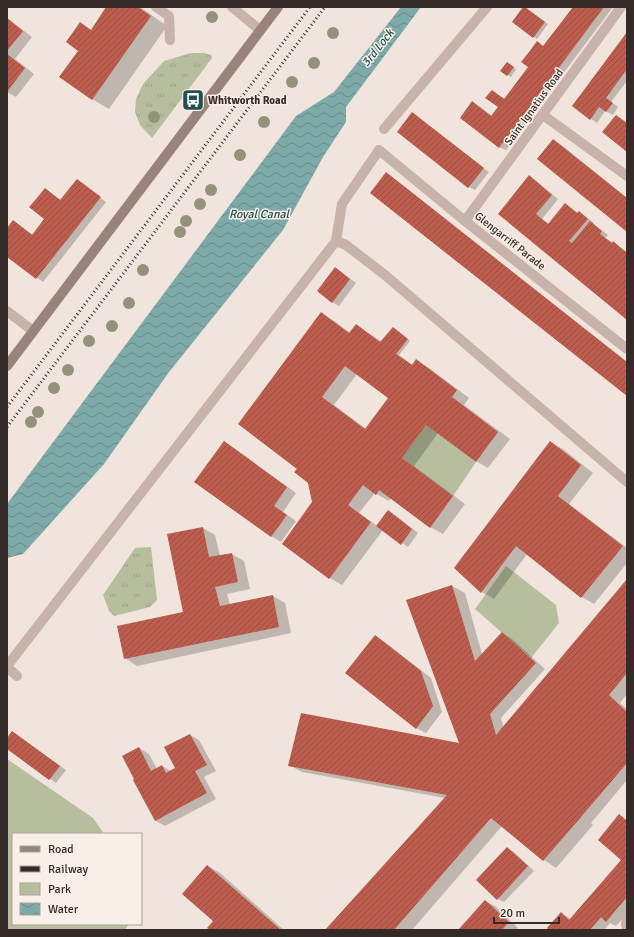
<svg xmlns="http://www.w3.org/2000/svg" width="634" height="937" viewBox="0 0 634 937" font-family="Signika,sans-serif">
<defs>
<pattern id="grass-tufts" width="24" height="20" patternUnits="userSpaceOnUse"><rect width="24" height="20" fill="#b6be9d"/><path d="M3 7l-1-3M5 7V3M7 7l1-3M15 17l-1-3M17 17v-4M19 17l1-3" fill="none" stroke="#9da387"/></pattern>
<pattern id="water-waves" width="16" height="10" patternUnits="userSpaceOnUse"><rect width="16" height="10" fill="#7daaa8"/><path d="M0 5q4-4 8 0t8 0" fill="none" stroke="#678b89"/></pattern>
<pattern id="building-hatch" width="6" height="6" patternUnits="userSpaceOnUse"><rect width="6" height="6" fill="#bc5d4d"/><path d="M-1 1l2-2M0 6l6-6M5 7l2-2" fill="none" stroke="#9a4d40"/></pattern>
</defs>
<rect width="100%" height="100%" fill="#f0e4dc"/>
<g fill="url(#grass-tufts)">
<path d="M191 53H204L211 55 212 58 152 138 140 125 135 112 136 99 143 84 164 61Z"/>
<path d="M151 547 157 600 150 607 114 616 109 611 103 595 135 548Z"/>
</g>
<g fill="#b6be9d">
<path d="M426 425 476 462 453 496 402 458Z"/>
<path d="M506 566 556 605 559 623 531 658 475 609Z"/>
<path d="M7 759 93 818 104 834H13V924H129L125 930H7Z"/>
</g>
<path fill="url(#water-waves)" d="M401 7H421L346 107V122L323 157 283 230 169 372 104 464 23 554 7 558V504L296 116 334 92Z"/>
<g fill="#0003" fill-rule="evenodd">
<path d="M108 7H140L167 26 109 109 92 99 79 50Z"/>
<path d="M574 7H613L506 150 499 147 479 106 492 116 499 107 492 91 505 99 529 67 537 42 544 47Z"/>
<path d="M527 9 548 24 537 39 514 22Z"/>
<path d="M7 18 32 37 15 59 34 74 16 97 7 92Z"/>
<path d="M627 34V81L611 102 618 107 613 115 605 111 597 123 591 119Z"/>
<path d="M510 65 516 69 511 77 502 71Z"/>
<path d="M412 113 489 172 475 190 469 187Z"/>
<path d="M553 140 560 144 627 198V230Z"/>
<path d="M392 177 627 362V394Z"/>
<path d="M529 177 535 180 558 199 542 219 549 224 566 204 578 213 585 216 594 223 593 224 608 235 605 238 627 252V319L499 213Z"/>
<path d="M77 180 106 202 43 282 7 255V229L14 221 33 235 45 219V189L61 200Z"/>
<path d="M335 268 356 283 339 306 332 302Z"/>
<path d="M321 314 334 321 350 333 356 325 382 342 396 330 410 341 399 355 413 365 416 361 429 368 469 398 464 405 510 439 488 468 476 461 438 433 414 466 465 504 443 534 430 527 391 498 389 501 375 493 359 513 377 526 395 515 418 533 408 547 383 530 342 585 330 578 283 543 313 503 309 482 298 468ZM357 374 389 398 366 429 334 405Z"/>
<path d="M224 442 234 448 296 493 283 512 296 521 281 542 271 536Z"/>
<path d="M550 442 563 449 593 473 569 504 627 548V563L594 604 582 597 527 554 494 599 482 592Z"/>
<path d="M203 528 215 535 220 556 232 554 244 561 250 589 227 594 230 605 273 596 285 603 291 633 137 666 125 658 184 613Z"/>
<path d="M627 581V694L620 703 627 709V780L591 823 593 825 556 868 544 860 502 826 412 930H326L445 798 302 772 289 765 460 744 408 601 452 586 465 593 482 654 502 633 512 639 545 669 501 718 504 728Z"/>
<path d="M375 636 385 642 431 678 442 712 426 733 416 728Z"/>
<path d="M13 732 66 770 56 783 7 748V740Z"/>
<path d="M190 735 199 740 216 771 204 777 216 799 165 826 156 821 139 748 149 754 157 769 162 766 171 771 176 768Z"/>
<path d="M620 815 627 820V914L616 926 610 923 604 930H551L561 913 571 919 622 860Z"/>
<path d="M507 848 514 852 534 871 504 902 498 899Z"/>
<path d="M208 866 220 873 284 930H211L214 921Z"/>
<path d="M485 901 495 906 518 928 516 930H459Z"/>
</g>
<g fill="url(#building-hatch)" fill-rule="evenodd">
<path d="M106 7H138L151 16 92 100 59 77 78 51 66 42 80 22 91 30Z"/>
<path d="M523 7H525L545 22 533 38 512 22Z"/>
<path d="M573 7H604L499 148 460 118 472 101 491 116 498 107 485 98 492 90 504 99 528 67 521 62 529 52 537 41 543 46Z"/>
<path d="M7 18 23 31 7 51Z"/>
<path d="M627 32V69L606 98 613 103 606 112 599 107 590 120 572 106Z"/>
<path d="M7 54 25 68 7 92Z"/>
<path d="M507 62 514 67 507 76 500 71Z"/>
<path d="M412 112 484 168 468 188 397 132Z"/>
<path d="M616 115 627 123V152L602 132Z"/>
<path d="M553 139 627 198V232L537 159Z"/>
<path d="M386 172 627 362V396L370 193Z"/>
<path d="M529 175 552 195 536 214 548 224 565 203 577 213 579 211 588 219 569 241 572 243 590 221 602 231 600 234 612 243 613 241 627 253V320L498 214Z"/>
<path d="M77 179 101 197 36 279 7 257V228L13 220 32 235 44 219 29 207 36 199 45 188 60 200Z"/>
<path d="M335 267 350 279 332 303 317 291Z"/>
<path d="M321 312 349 333 356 324 380 342 393 327 408 339 396 354 412 365 416 359 457 390 452 397 498 432 476 462 426 425 402 458 453 496 430 528 379 490 376 495 363 485 348 505 371 522 329 579 282 544 312 502 308 483 294 472 297 469 238 424ZM345 366 388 398 365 429 322 397Z"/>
<path d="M224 441 287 487 274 506 287 515 271 537 194 482Z"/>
<path d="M550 441 581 465 558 496 623 546 581 598 516 546 481 593 454 568Z"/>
<path d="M388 510 412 529 401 545 376 526Z"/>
<path d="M203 527 209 557 232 553 238 582 215 587 220 606 273 595 279 627 124 659 117 626 183 612 167 534Z"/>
<path d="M627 579V673L609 695 627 712V763L581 817 543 861 491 818 394 930H325L447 795 288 766 301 713 459 743 406 600 452 585 475 661 502 632 536 663 490 714 496 735Z"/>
<path d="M375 635 421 671 433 706 416 729 345 673Z"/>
<path d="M12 731 60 766 49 780 7 749V738Z"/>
<path d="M190 734 207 765 195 771 207 793 155 821 133 780 134 779 122 756 139 747 151 771 162 765 166 773 175 768 164 747Z"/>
<path d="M619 814 627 821V897L606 922 601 917 590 930H549L547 928 561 912 569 920 621 860 598 840Z"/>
<path d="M507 847 528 866 497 900 476 880Z"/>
<path d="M207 865 281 930H210L207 928 213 921 182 894Z"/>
<path d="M485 900 509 922 502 930H458Z"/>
</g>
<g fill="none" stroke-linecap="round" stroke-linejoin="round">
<g stroke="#c7b3a9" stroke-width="10">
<path d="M156 7 169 16 170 40"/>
<path d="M232 7 260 30"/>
<path d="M384 129 487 7"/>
<path d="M336 241 346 245 385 275 627 482"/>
<path d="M7 666 336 241 342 204 379 150"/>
<path d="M7 667 17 676"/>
<path d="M627 916 626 924 627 928"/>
</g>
<g stroke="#c7b3a9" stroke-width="10">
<path d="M543 115 627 176"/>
<path d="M379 150 465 221 627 349"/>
<path d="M465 221 621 7"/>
<path d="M7 311 33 331"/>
</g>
<path stroke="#9a837a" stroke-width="10" d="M7 366 278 7"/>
<g stroke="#342b28" stroke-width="3" stroke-dasharray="1 3" stroke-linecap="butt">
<path d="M7 407 310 7"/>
<path d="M7 427 325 7"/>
</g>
</g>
<g fill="#93937c">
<circle cx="212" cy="17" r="6"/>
<circle cx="333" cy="33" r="6"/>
<circle cx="314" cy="63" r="6"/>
<circle cx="292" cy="82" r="6"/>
<circle cx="154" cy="117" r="6"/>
<circle cx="264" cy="122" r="6"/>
<circle cx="240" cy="155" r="6"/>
<circle cx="211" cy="190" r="6"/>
<circle cx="200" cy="204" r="6"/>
<circle cx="186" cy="221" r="6"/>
<circle cx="180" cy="232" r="6"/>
<circle cx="143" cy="270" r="6"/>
<circle cx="129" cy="303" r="6"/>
<circle cx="112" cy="326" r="6"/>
<circle cx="89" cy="341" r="6"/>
<circle cx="68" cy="370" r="6"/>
<circle cx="54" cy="388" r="6"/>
<circle cx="38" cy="412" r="6"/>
<circle cx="31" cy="422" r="6"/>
</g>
<defs>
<g id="bus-square" transform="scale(1.15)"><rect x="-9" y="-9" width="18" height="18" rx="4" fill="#215251" stroke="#f8efe8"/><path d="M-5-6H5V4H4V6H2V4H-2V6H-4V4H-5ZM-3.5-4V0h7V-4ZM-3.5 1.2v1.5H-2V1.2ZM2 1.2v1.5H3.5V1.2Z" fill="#fff"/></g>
</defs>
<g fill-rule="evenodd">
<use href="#bus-square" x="193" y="100"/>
</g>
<g text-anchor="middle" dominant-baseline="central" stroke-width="3" stroke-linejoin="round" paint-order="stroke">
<g font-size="11" font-weight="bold" fill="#342b28" stroke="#f8efe8" text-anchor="start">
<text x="208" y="100">Whitworth Road</text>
</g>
<g font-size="11" fill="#342b28" stroke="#f8efe8">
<text transform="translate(534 107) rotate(-54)">Saint Ignatius Road</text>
<text transform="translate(510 241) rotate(38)">Glengarriff Parade</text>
</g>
<g font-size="12" font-style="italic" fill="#215251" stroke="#f8efe8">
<text transform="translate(378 48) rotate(-52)">3rd Lock</text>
<text x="259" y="214">Royal Canal</text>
</g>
</g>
<rect width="634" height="937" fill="none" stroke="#342b28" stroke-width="16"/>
<rect x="12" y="833" width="130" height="92" fill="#f8efe8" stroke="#aaa19b"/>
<rect x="20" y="846" width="20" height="6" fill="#9a837a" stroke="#aaa19b"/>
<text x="48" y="853" font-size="12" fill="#342b28">Road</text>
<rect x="20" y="866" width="20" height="6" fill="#342b28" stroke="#aaa19b"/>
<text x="48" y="873" font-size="12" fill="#342b28">Railway</text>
<rect x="20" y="883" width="20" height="12" fill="#b6be9d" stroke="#aaa19b"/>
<text x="48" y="893" font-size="12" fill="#342b28">Park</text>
<rect x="20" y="903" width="20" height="12" fill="url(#water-waves)" stroke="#aaa19b"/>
<text x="48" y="913" font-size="12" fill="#342b28">Water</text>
<path d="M494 917v6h65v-6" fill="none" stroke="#342b28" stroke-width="2"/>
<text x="500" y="917" font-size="12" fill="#342b28" stroke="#f8efe8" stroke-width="3" paint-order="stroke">20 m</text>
</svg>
